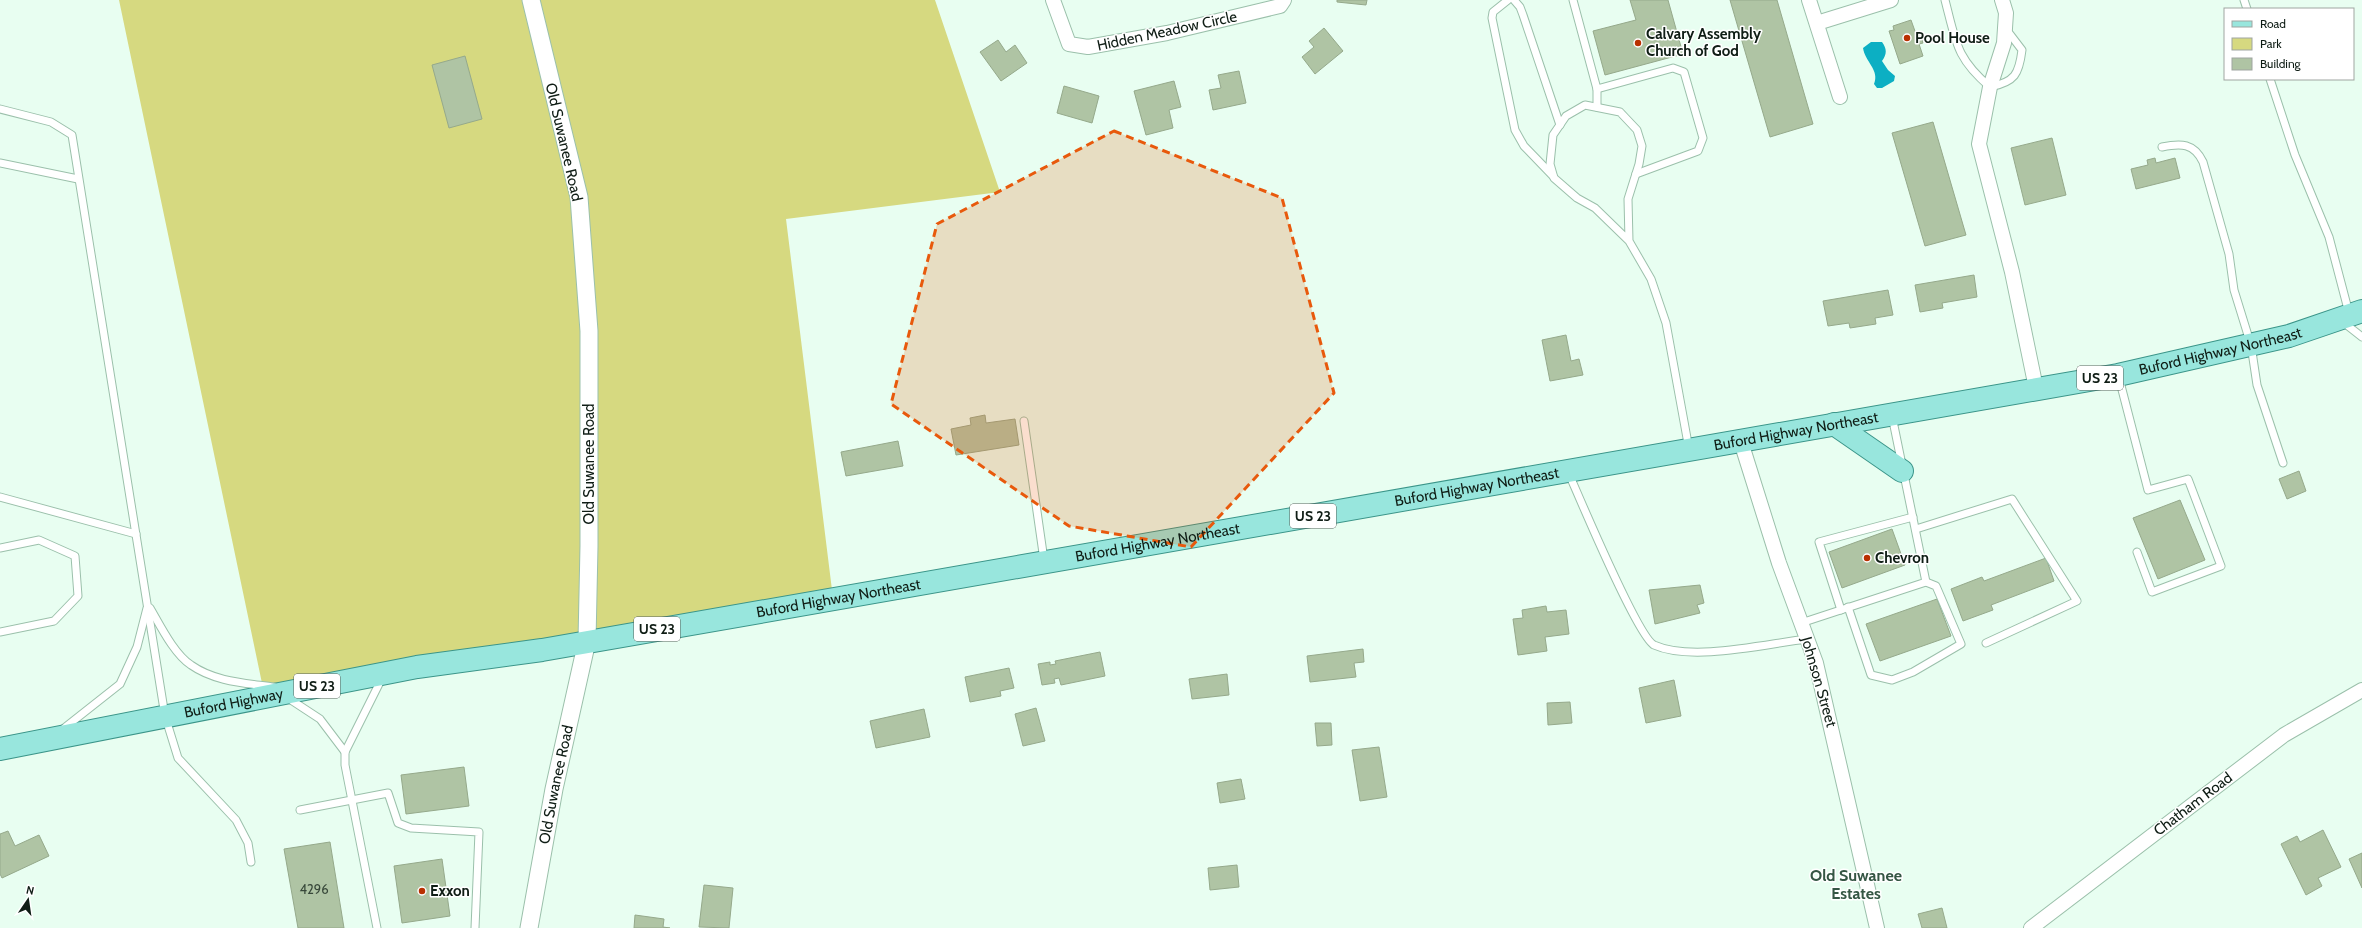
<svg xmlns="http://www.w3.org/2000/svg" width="2362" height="928" viewBox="0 0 2362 928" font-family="Cabin,sans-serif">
<rect width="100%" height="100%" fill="#e8fef1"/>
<path fill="#d6d980" d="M119 0H935L1000 192 786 219 832 590 263 688Z"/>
<path fill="#0cafc3" d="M1871 42H1882C1887 49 1887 54 1882 61L1888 70 1895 76 1894 81 1882 88H1877L1874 84C1880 70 1865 62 1863 48Z"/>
<g fill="#afc4a4" stroke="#95a98b">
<path d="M1337 0H1367L1366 5 1337 2Z"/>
<path d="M1630 0H1668L1683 54 1605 75 1593 31 1636 20Z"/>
<path d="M1730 0H1777L1813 124 1770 137Z"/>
<path d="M1911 20 1916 34 1920 32 1923 43 1919 44 1923 56 1900 64 1889 31 1894 30 1893 26Z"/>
<path d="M1324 28 1343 51 1315 74 1302 57 1314 47 1309 41Z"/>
<path d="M998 40 1006 52 1015 45 1027 63 1001 81 980 52Z"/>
<path d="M465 56 482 119 449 128 432 65Z"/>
<path d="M1239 71 1246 103 1213 110 1209 90 1221 88 1218 75Z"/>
<path d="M1174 81 1181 107 1169 110 1173 128 1146 135 1134 91Z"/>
<path d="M1064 86 1099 96 1092 123 1057 113Z"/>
<path d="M1933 122 1966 235 1925 246 1892 133Z"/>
<path d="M2052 138 2066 195 2025 205 2011 148Z"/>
<path d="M2155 158 2156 163 2175 158 2180 178 2136 189 2131 169 2148 165 2147 160Z"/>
<path d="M1974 275 1977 297 1942 303 1943 308 1920 312 1915 285Z"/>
<path d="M1888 290 1893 315 1875 318 1876 324 1850 328 1849 323 1828 326 1823 301Z"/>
<path d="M1566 335 1571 361 1579 359 1583 375 1550 381 1542 340Z"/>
<path d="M985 415 986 423 1015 419 1019 445 956 455 951 429 971 425 970 418Z"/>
<path d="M898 441 903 466 846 476 841 452Z"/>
<path d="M2299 471 2306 491 2287 499 2279 479Z"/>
<path d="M2180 500 2205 560 2158 579 2133 518Z"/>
<path d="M1892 529 1905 565 1842 588 1829 552Z"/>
<path d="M2046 558 2054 581 1991 605 1993 610 1963 621 1951 589 1982 577 1984 581Z"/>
<path d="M1700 585 1704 603 1697 605 1700 613 1655 624 1649 590Z"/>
<path d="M1937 599 1951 636 1880 661 1866 624Z"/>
<path d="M1546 606 1547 612 1566 610 1569 634 1545 637 1547 651 1518 655 1513 619 1523 618 1522 610Z"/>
<path d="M1363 649 1364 662 1354 663 1356 677 1310 682 1307 656Z"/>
<path d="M1100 652 1105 676 1061 685 1059 678 1054 679 1055 683 1042 685 1038 664 1050 662V665L1056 664 1055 661Z"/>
<path d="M1009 668 1014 688 1000 691 1001 696 970 702 965 677Z"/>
<path d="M1227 674 1229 695 1192 699 1189 679Z"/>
<path d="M1674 680 1681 716 1646 723 1639 688Z"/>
<path d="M1570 702 1572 723 1548 725 1547 703Z"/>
<path d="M1036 708 1045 741 1023 746 1015 714Z"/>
<path d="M924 709 930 737 876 748 870 721Z"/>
<path d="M1315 723H1331L1332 745 1317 746Z"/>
<path d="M1379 747 1387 797 1360 801 1352 750Z"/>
<path d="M464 767 469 806 406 814 401 775Z"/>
<path d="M1241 779 1245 799 1220 803 1217 783Z"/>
<path d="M2323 830 2341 867 2318 878 2322 886 2306 895 2281 844 2297 836 2300 842Z"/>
<path d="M8 831 15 846 39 835 49 856 2 878 0 874V834Z"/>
<path d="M330 842 344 928H298L284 849Z"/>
<path d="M2362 853V888L2349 859Z"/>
<path d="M442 859 450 916 402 923 394 866Z"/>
<path d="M1237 865 1239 887 1210 890 1208 868Z"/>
<path d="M704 885 733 888 729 928 699 927Z"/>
<path d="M1942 908 1947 928H1922L1918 914Z"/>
<path d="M635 915 664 919 663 927 670 928H634Z"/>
</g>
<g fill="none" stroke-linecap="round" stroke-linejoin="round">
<g stroke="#9bc0ab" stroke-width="9">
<g id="service">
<path d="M1508 0 1493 12 1492 18 1515 130 1524 146 1553 176"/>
<path d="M1514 0 1520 7 1523 15 1560 125"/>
<path d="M1573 0 1597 89 1673 68 1684 72 1703 138 1698 151 1636 174"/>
<path d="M1945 0C1956 42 1956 58 1990 87 2015 82 2019 74 2022 50L2006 29"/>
<path d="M2244 0 2247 9"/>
<path d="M2270 79 2295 155 2329 237 2349 313"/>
<path d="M1597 107V89"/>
<path d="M0 109 51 122 72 135 165 716 178 758 236 820 248 843 251 862"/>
<path d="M2162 147C2181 143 2194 143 2203 162L2229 254 2234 290 2251 345 2257 385 2283 463"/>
<path d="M0 163 78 179"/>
<path d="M1629 241 1628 199 1639 164 1642 146 1637 130 1620 112 1585 105 1566 116 1553 135 1550 164 1554 178 1577 198 1595 208 1629 241 1651 279 1666 323 1689 449"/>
<path d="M2343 322 2362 337"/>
<path d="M2119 378 2148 490 2188 479 2221 566 2152 592 2137 552"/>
<path d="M1024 421 1044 560"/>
<path d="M1569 474C1580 499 1638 637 1654 645 1692 662 1765 644 1807 639"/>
<path d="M0 497 136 534"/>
<path d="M1916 529 2012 499 2077 601 1986 643"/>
<path d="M0 548 39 540 75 556 78 596 54 621 0 632"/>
<path d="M1848 607 1871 675 1892 680 1913 672 1961 644 1936 586 1926 582"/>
<path d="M150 608C160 625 174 654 191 665 215 682 246 683 274 687"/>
<path d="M1841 610 1819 542 1913 517"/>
<path d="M1801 623 1926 582 1892 416"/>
<path d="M288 698 320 719 345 752"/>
<path d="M63 729 120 684 137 647 147 608"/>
<path d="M300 810 388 793 398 823 411 828 479 832 475 928"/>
<path d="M377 928 345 765V752L382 678"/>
</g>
</g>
<g stroke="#9bc0ab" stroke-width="16">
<g id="minor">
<path d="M1053 0 1069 44 1088 47 1167 33 1280 6 1284 0"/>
<path d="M1809 0 1840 97"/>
<path d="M2002 0 2006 13 2004 43 1990 87 1979 144 2012 272 2036 388"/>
<path d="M1817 23 1891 0"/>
<path d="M1741 442 1779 563 1816 663 1877 928"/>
<path d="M2031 928 2284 735 2362 690"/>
</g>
</g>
<g stroke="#9bc0ab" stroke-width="19">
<g id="tertiary">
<path id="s1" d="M529 928 554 789 587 641 589 546V331L579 197 531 0"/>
</g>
</g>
<g stroke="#3b9589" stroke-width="24">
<g id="primary">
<path d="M1834 424 1902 471"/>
<path id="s2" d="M0 749 417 667 542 650 2118 375 2289 336 2362 311"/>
</g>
</g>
<use href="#service" stroke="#fff" stroke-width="7"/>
<use href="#minor" stroke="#fff" stroke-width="14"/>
<use href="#tertiary" stroke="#fff" stroke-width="17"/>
<use href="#primary" stroke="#98e6dd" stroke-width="22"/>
</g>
<path fill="#e8590c" fill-opacity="0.2" stroke="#e8590c" stroke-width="3" stroke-dasharray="8 5" stroke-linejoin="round" d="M1114 131 1282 198 1334 393 1191 547 1069 526 891 404 937 224Z"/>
<g fill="#b93000" stroke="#fff" stroke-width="1.5">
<circle cx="1907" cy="38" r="4"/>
<circle cx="1638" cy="43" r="4"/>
<circle cx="1867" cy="558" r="4"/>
<circle cx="422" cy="891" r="4"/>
</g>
<g text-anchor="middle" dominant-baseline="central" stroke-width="3" stroke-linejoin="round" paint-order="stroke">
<g font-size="13" fill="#374739">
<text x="314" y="889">4296</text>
</g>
<g fill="#fff" stroke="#57615b" stroke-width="1">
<rect x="2077" y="366" width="46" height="24" rx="3"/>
<rect x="1290" y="504" width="46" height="24" rx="3"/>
<rect x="634" y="617" width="46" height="24" rx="3"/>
<rect x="294" y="674" width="46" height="24" rx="3"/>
</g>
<g font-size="14" font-weight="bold" fill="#0f1d15">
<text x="2100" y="378">US 23</text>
<text x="1313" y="516">US 23</text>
<text x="657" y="629">US 23</text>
<text x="317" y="686">US 23</text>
</g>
<g font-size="15" fill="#0f1d15" stroke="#fff">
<text transform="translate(1167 31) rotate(-12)">Hidden Meadow Circle</text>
<text transform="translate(564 142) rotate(77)">Old Suwanee Road</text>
<text stroke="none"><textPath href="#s2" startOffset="2256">Buford Highway Northeast</textPath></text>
<text stroke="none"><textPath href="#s2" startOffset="1824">Buford Highway Northeast</textPath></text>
<text transform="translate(589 464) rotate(-90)">Old Suwanee Road</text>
<text stroke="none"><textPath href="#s2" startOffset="1500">Buford Highway Northeast</textPath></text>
<text stroke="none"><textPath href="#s2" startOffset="1176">Buford Highway Northeast</textPath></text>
<text stroke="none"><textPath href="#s2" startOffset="852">Buford Highway Northeast</textPath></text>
<text transform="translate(1819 682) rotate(74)">Johnson Street</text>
<text stroke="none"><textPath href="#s2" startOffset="238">Buford Highway</textPath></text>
<text stroke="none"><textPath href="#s1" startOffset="146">Old Suwanee Road</textPath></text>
<text transform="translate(2193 804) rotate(-37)">Chatham Road</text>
</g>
<g font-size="15" font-weight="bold" fill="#0f1d15" stroke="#fff" text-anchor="start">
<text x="1646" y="34">Calvary Assembly<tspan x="1646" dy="17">Church of God</tspan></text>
<text x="1915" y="38">Pool House</text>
<text x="1875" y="558">Chevron</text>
<text x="430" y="891">Exxon</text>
</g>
<g font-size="16" font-weight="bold" fill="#355644" stroke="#fff">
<text x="1856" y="875">Old Suwanee<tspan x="1856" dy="18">Estates</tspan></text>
</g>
</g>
<rect x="2224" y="8" width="130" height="72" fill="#ffffff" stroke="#9fa5a1"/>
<rect x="2232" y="21" width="20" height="6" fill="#98e6dd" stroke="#9fa5a1"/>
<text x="2260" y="28" font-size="12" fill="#0f1d15">Road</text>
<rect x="2232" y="38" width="20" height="12" fill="#d6d980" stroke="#9fa5a1"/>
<text x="2260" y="48" font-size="12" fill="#0f1d15">Park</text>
<rect x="2232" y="58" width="20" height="12" fill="#afc4a4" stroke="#9fa5a1"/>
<text x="2260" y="68" font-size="12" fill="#0f1d15">Building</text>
<g transform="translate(28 900) rotate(13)" stroke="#ffffff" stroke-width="3" paint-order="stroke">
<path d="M0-3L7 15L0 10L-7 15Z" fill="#0f1d15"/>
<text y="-6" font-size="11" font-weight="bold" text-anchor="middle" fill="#0f1d15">N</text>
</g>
</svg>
